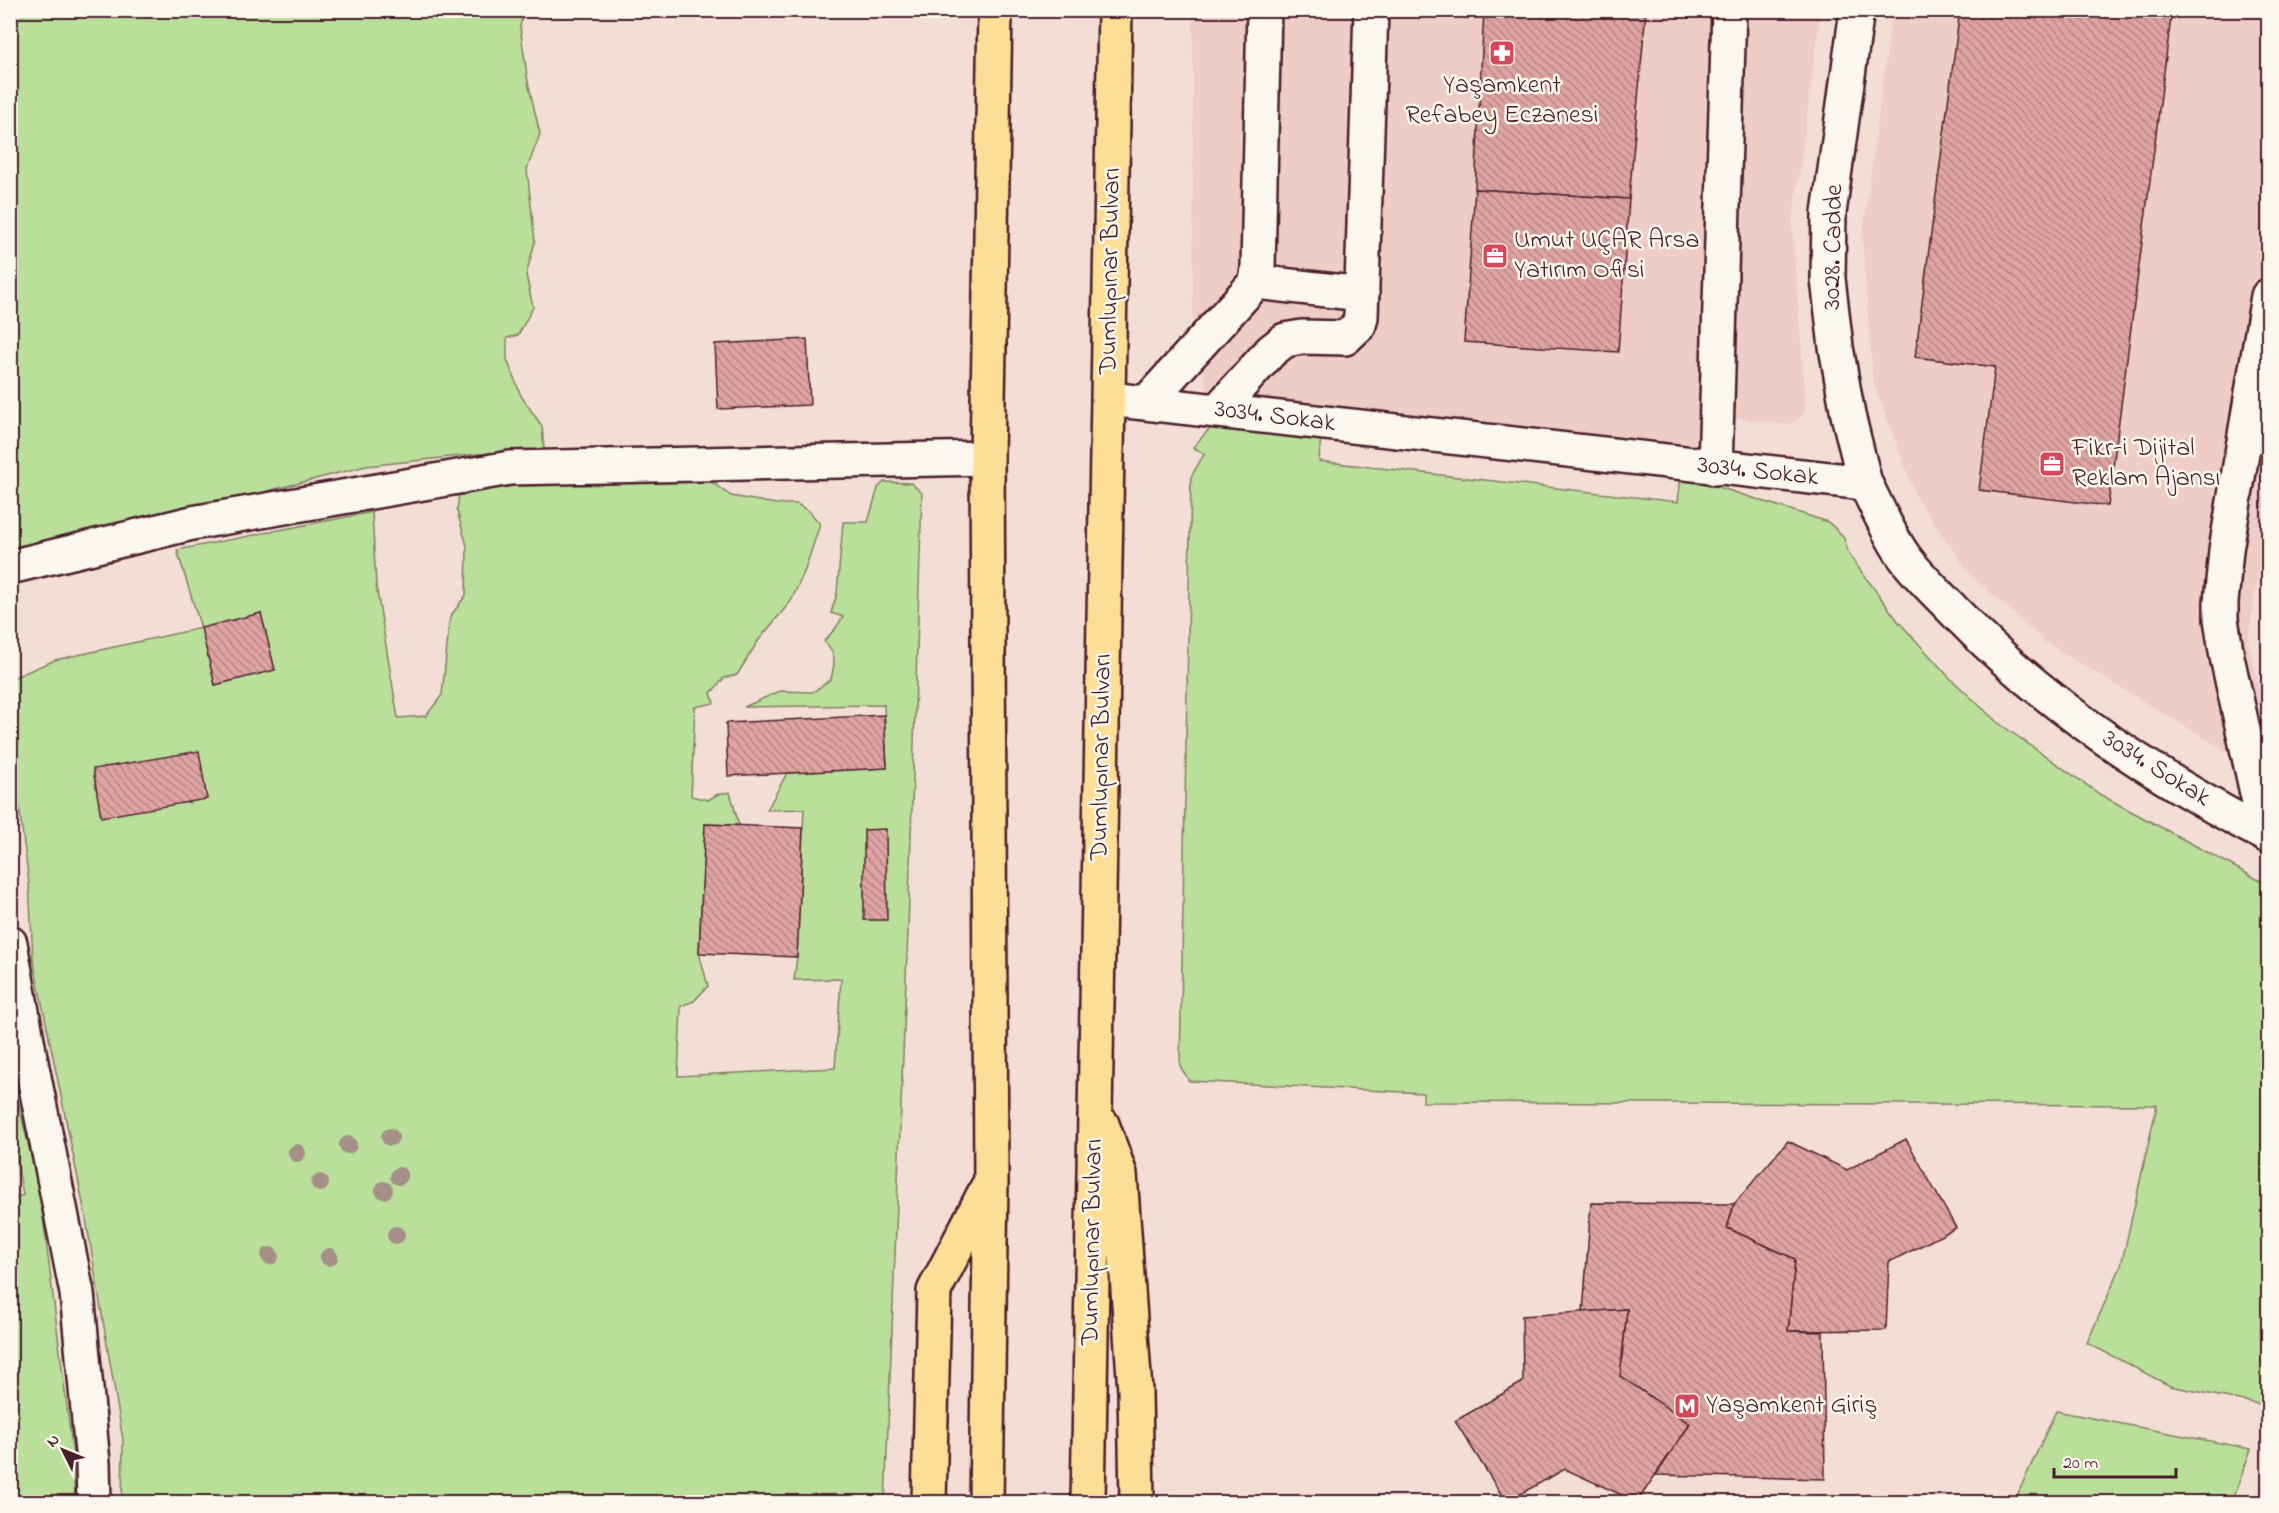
<svg xmlns="http://www.w3.org/2000/svg" width="2279" height="1513" viewBox="0 0 2279 1513" font-family="'Indie Flower',sans-serif">
<defs>
<pattern id="building-back-hatch" width="6" height="6" patternUnits="userSpaceOnUse" patternTransform="scale(1.5)"><rect width="6" height="6" fill="#dfa4a2"/><path d="M-1 5l2 2M0 0l6 6M5-1l2 2" fill="none" stroke="#b78584"/></pattern>
</defs>
<rect width="100%" height="100%" fill="#f3ded6"/>
<filter id="ink" filterUnits="userSpaceOnUse"><feTurbulence type="fractalNoise" baseFrequency=".0167" numOctaves="2"/><feDisplacementMap in="SourceGraphic" scale="12" xChannelSelector="R" yChannelSelector="G"/><feConvolveMatrix kernelMatrix="1 2 1 2 8 2 1 2 1" color-interpolation-filters="sRGB"/></filter>
<g filter="url(#ink)">
<g fill="#edcdc6">
<path d="M1193 11H1821L1792 226 1806 406 1803 414 1798 420 1790 424H1781L1713 415 1697 479 1213 425 1193 315Z"/>
<path d="M1892 11H2268V507L2248 640 2268 723V793L2233 775 2228 752 2045 642 1970 574 1917 499 1873 382 1862 240Z"/>
</g>
<g fill="#b9df9a" stroke="#827f62" stroke-width="1.5">
<path d="M11 11H524L520 26 528 82 540 134 527 169 535 242 526 275 533 307 518 335 507 338V359L521 396 542 426 544 449 479 454 366 466 264 492 154 514 92 532 11 548Z"/>
<path d="M1213 425 1321 434 1319 461 1678 502 1681 475 1828 522 1843 536 1849 555 1898 621 1949 677 1997 722 2101 795 2268 885V1388L2264 1405 2170 1386 2087 1343 2121 1266 2157 1105 1423 1102V1093L1189 1081 1180 1066 1191 477 1204 454 1193 447Z"/>
<path d="M710 481 731 496 776 504H797L810 512 820 524 805 570 791 601 758 641 737 675 724 678 711 693 714 703 695 707 691 796 708 800 718 794 730 792 739 825 705 824 699 953 708 986 694 1001 681 1006 678 1076 835 1068 841 979 794 980 797 957 804 809 767 810 787 773 887 768 884 705 744 707 780 691 813 692 831 679C835 663 837 653 824 641L835 629 843 617 831 613 837 593 843 522H868L878 488 884 482 911 483 922 493 908 930 885 1502H122L123 1440 85 1213 33 959 29 883 11 743 10 679 55 660 201 628 177 550 372 512 376 585 398 718 426 716 442 695 450 617 466 595 467 546 457 511 459 494 471 487 490 485Z"/>
<path d="M11 1073 40 1193 73 1455 75 1502H11L10 1200 23 1195 14 1147 11 1144Z"/>
<path d="M2056 1411 2251 1449 2232 1502H2014Z"/>
</g>
<g fill="url(#building-back-hatch)" stroke="#4a1f2b" stroke-width="1.5">
<path d="M1484 10H1646L1629 199 1475 189Z"/>
<path d="M1960 10H2172L2108 506 1979 490 1995 367 1915 357Z"/>
<path d="M1475 189 1629 199 1618 352 1464 342Z"/>
<path d="M807 339 810 405 718 409 715 344Z"/>
<path d="M261 613 275 670 215 685 201 628Z"/>
<path d="M884 715 887 768 728 776 726 723Z"/>
<path d="M199 751 207 799 101 817 93 769Z"/>
<path d="M705 824 803 828 797 957 699 953Z"/>
<path d="M886 829 887 920H864V830Z"/>
<path d="M1906 1139 1956 1228 1889 1262 1886 1330 1788 1331 1795 1259 1727 1228 1734 1204 1788 1141 1847 1170Z"/>
<path d="M1591 1203 1734 1204 1727 1228 1795 1259 1788 1331 1823 1332 1825 1479 1656 1475 1690 1424 1620 1376 1627 1309 1583 1312Z"/>
<path d="M1627 1309 1620 1376 1690 1424 1637 1502 1565 1469 1506 1502 1455 1421 1523 1382 1522 1316Z"/>
</g>
<g fill="none" stroke-linecap="round" stroke-linejoin="round">
<g stroke="#4a1f2b" stroke-width="38">
<g id="minor">
<path d="M1857 10 1829 213 1828 279 1836 347 1848 415 1865 483"/>
<path d="M1256 282 1362 294"/>
<path d="M1109 399 1865 483C1877 506 1890 538 1906 559 1920 578 1939 595 1955 612 2044 704 2155 777 2268 836"/>
<path d="M1147 402 1256 282 1258 268 1264 10"/>
<path d="M1218 410 1271 351 1285 340 1302 337 1345 338 1359 325 1361 317 1371 10"/>
<path d="M1715 468 1729 10"/>
<path d="M10 567 192 523 510 468 987 458"/>
<path d="M2266 834 2227 657 2221 619V602L2226 550 2268 296"/>
<path d="M10 943 30 1057 77 1293 93 1463 94 1502"/>
</g>
</g>
<g stroke="#4a1f2b" stroke-width="38">
<g id="highway">
<path d="M1102 1124 1120 1174 1135 1391 1137 1502"/>
<path d="M929 1502 934 1291 987 1188"/>
<path d="M986 1502 991 1181 987 458 995 10"/>
<path d="M1088 1502 1115 10"/>
</g>
</g>
<use href="#minor" stroke="#fbf7ec" stroke-width="33"/>
<use href="#highway" stroke="#fdde96" stroke-width="33"/>
</g>
<g fill="#a58f87">
<circle cx="390" cy="1137" r="9"/>
<circle cx="348" cy="1145" r="9"/>
<circle cx="297" cy="1153" r="9"/>
<circle cx="399" cy="1176" r="9"/>
<circle cx="320" cy="1183" r="9"/>
<circle cx="384" cy="1190" r="9"/>
<circle cx="396" cy="1235" r="9"/>
<circle cx="270" cy="1256" r="9"/>
<circle cx="329" cy="1257" r="9"/>
</g>
</g>
<defs>
<g id="pharmacy-square" transform="scale(1.35)"><rect x="-9" y="-9" width="18" height="18" rx="4" fill="#d1495b" stroke="#fbf7ec"/><path d="M-2-6h4v4h4v4h-4v4h-4v-4h-4v-4h4Z" fill="#fff"/></g>
<g id="office-square" transform="scale(1.35)"><rect x="-9" y="-9" width="18" height="18" rx="4" fill="#d1495b" stroke="#fbf7ec"/><path d="M-6-3h4V-5.5h4V-3h4V5H-6ZM-1-4.5V-3h2v-1.5ZM-6 0V1H6V0Z" fill="#fff"/></g>
<g id="metro-square" transform="scale(1.35)"><rect x="-9" y="-9" width="18" height="18" rx="4" fill="#d1495b" stroke="#fbf7ec"/><path d="M-5.5 5V-5H-3L0 0L3-5H5.5V5H3V-.5L0 4L-3-.5V5Z" fill="#fff"/></g>
</defs>
<g fill-rule="evenodd">
<use href="#pharmacy-square" x="1502" y="53"/>
<use href="#office-square" x="1495" y="256"/>
<use href="#office-square" x="2052" y="464"/>
<use href="#metro-square" x="1687" y="1406"/>
</g>
<g text-anchor="middle" dominant-baseline="central" stroke-width="5" stroke-linejoin="round" paint-order="stroke">
<g font-size="26" fill="#4a1f2b" stroke="#fbf7ec" text-anchor="start">
<text x="1502" y="86" text-anchor="middle">Yaşamkent<tspan x="1502" dy="30">Refabey Eczanesi</tspan></text>
<text x="1514" y="241">Umut UÇAR Arsa<tspan x="1514" dy="30">Yatırım Ofisi</tspan></text>
<text x="2072" y="449">Fikr-i Dijital<tspan x="2072" dy="30">Reklam Ajansı</tspan></text>
<text x="1706" y="1406">Yaşamkent Giriş</text>
</g>
<g font-size="26" fill="#4a1f2b" stroke="#fbf7ec">
<text transform="translate(1834 247) rotate(-89)">3028. Cadde</text>
<text transform="translate(1111 271) rotate(-89)">Dumlupınar Bulvarı</text>
<text transform="translate(1275 417) rotate(7)">3034. Sokak</text>
<text transform="translate(1758 472) rotate(6)">3034. Sokak</text>
<text transform="translate(1102 757) rotate(-89)">Dumlupınar Bulvarı</text>
<text transform="translate(2156 769) rotate(32)">3034. Sokak</text>
<text transform="translate(1093 1242) rotate(-89)">Dumlupınar Bulvarı</text>
</g>
</g>
<rect width="2279" height="1513" fill="none" stroke="#fbf7ec" stroke-width="36"/>
<rect x="18" y="18" width="2243" height="1477" fill="none" stroke="#4a1f2b" stroke-width="2" filter="url(#ink)"/>
<g transform="translate(63 1450) rotate(313)" stroke="#fbf7ec" stroke-width="4.5" paint-order="stroke">
<path d="M0-4.5L10 22L0 15L-10 22Z" fill="#4a1f2b"/>
<text y="-9" font-size="16" font-weight="bold" text-anchor="middle" fill="#4a1f2b">N</text>
</g>
<path d="M2054 1468v9h122v-9" fill="none" stroke="#4a1f2b" stroke-width="3"/>
<text x="2063" y="1468" font-size="18" fill="#4a1f2b" stroke="#fbf7ec" stroke-width="4.5" paint-order="stroke">20 m</text>
</svg>
